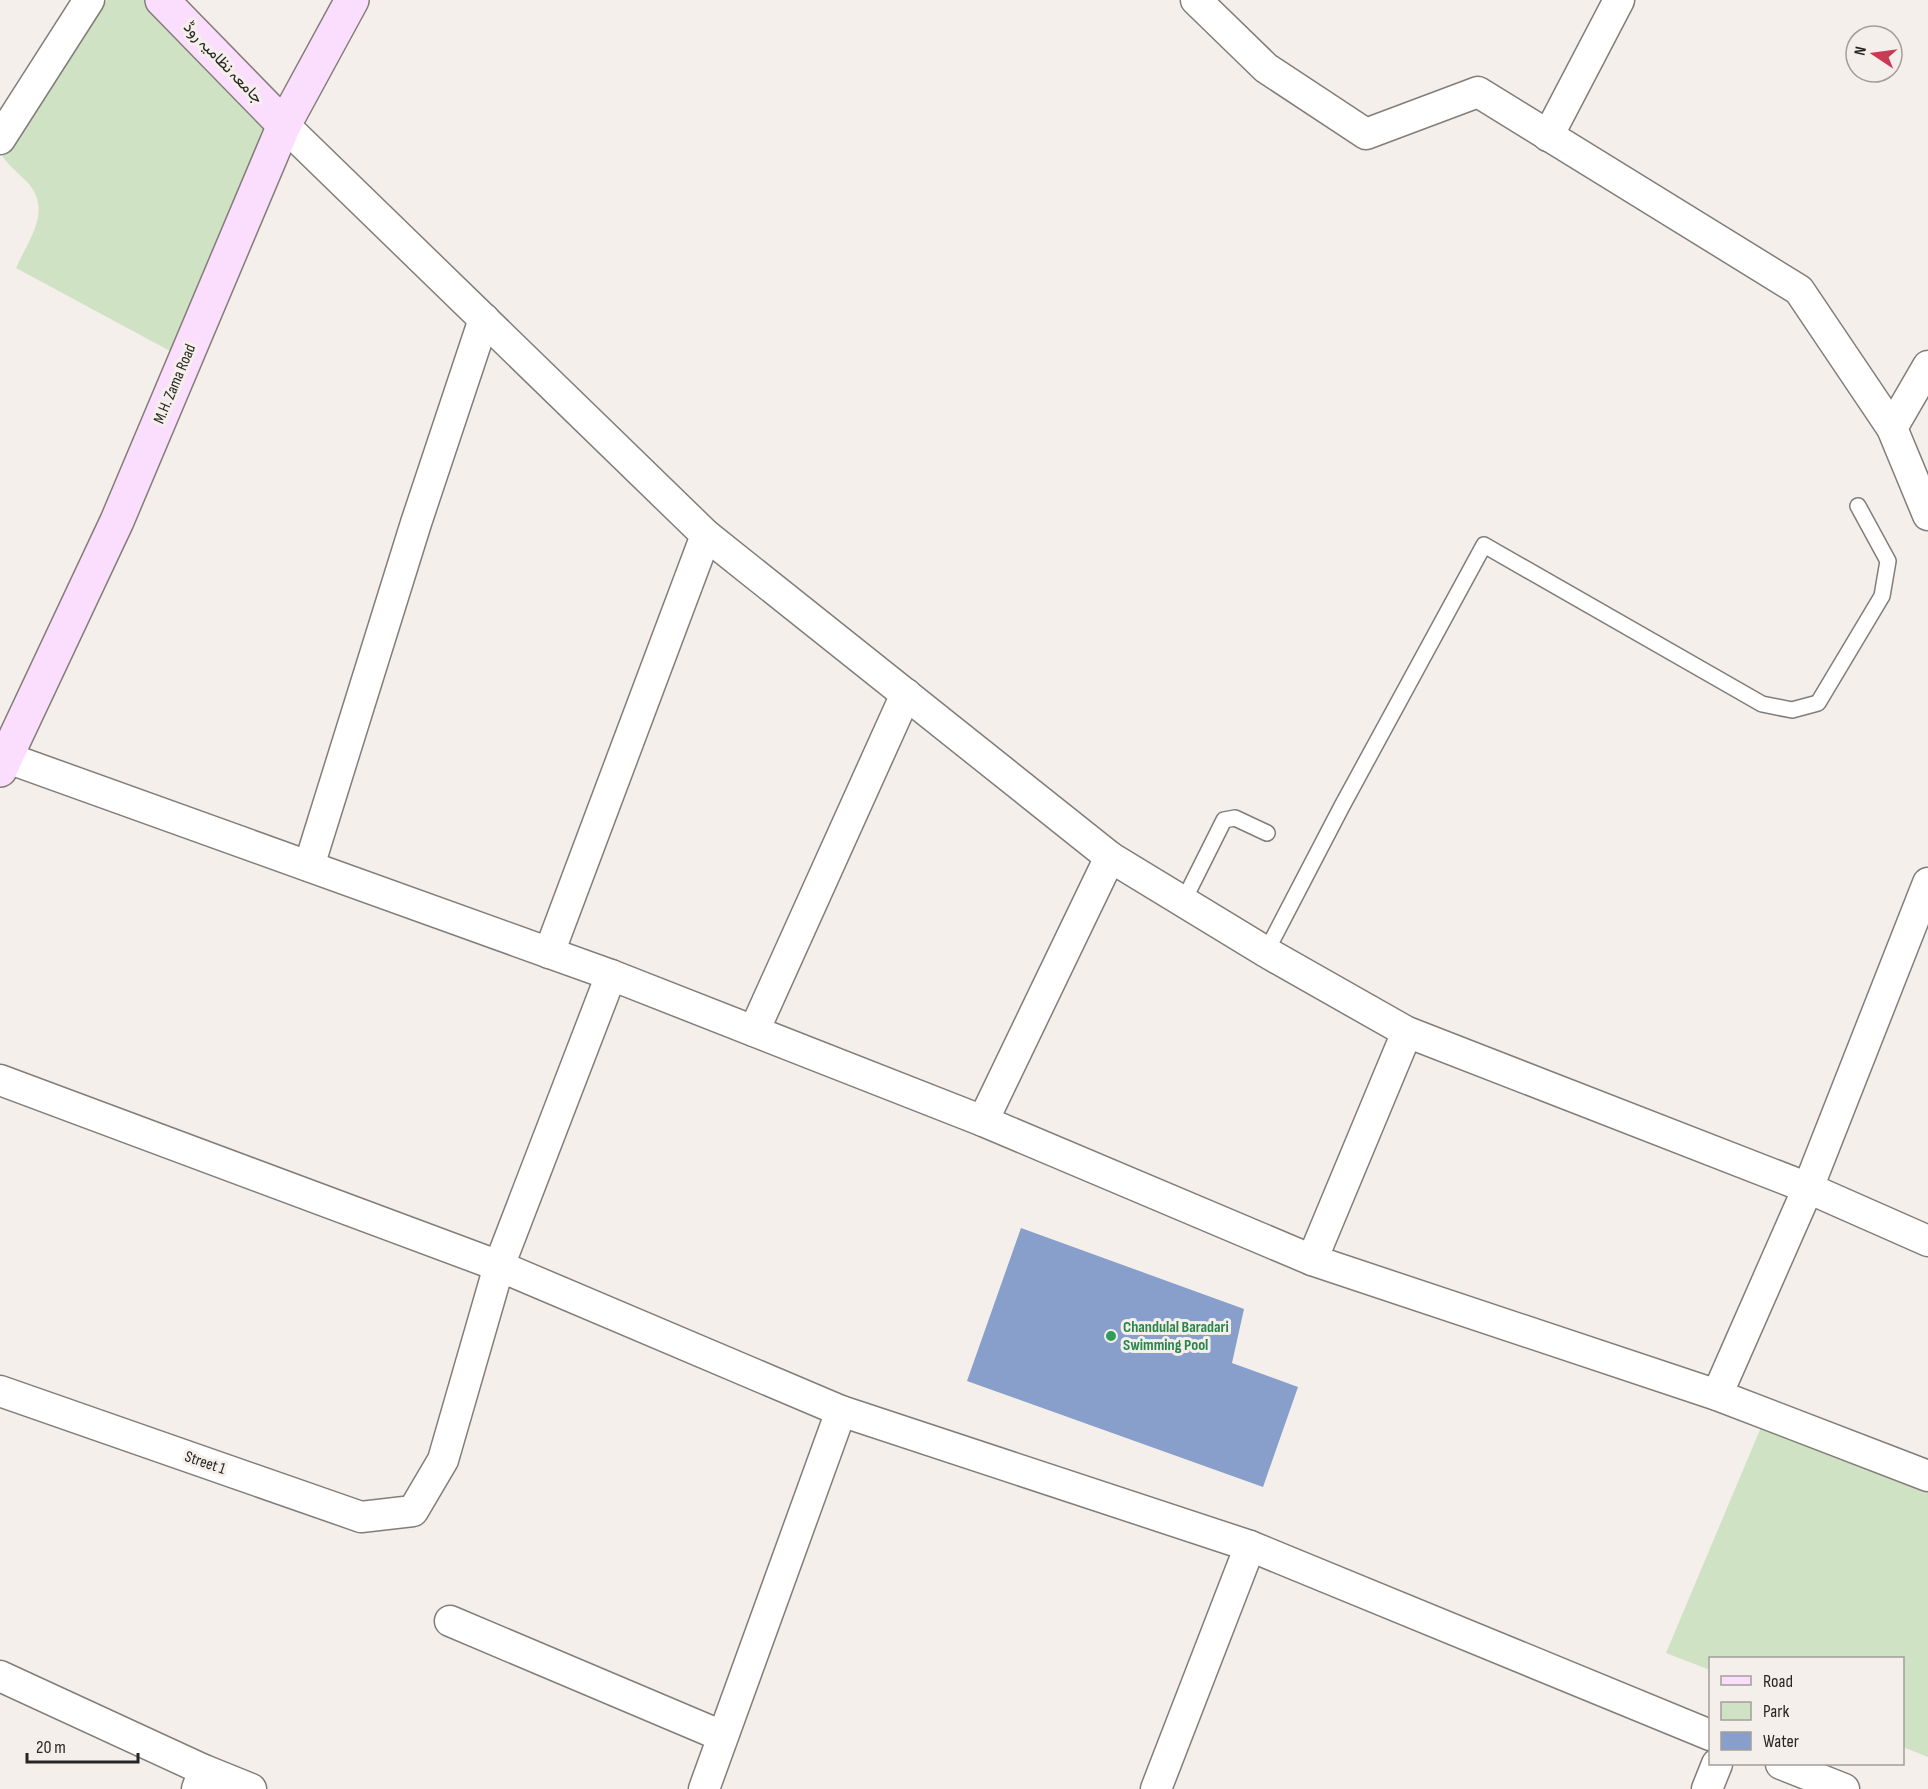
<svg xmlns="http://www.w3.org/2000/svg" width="1928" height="1789" viewBox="0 0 1928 1789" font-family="'Sofia Sans Condensed',Vazirmatn,sans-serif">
<rect width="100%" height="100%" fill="#f4efea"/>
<g fill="#cfe2c3">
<path d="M107 0H158L281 125 170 351 16 268C30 237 54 208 25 180 17 172 5 162 0 152Z"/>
<path d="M1767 1413 1928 1481V1757L1903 1747 1902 1658H1710V1670L1666 1653Z"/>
</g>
<path fill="#889fcb" d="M1021 1228 1244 1309 1232 1363 1298 1387 1263 1487 967 1381Z"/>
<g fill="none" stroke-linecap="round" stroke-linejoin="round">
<g stroke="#827d79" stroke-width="18">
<g id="lane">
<path d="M1183 902 1224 820 1235 818 1267 833"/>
<path d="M1266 952 1342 806 1484 545 1762 704 1792 710 1818 703 1882 596 1888 561 1858 506"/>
</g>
</g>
<g stroke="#827d79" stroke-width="33">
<g id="street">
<path d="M1196 0 1266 68 1366 134 1478 92 1799 290 1892 428 1928 515"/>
<path d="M284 125 706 535 1110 857 1266 952 1407 1032 1808 1188 1928 1241"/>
<path d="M1548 136 1619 0"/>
<path d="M0 139 89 0"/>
<path d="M1892 428 1928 366"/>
<path d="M5 757 611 975 983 1121 1312 1260 1717 1395 1928 1476"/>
<path d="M309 866 416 523 484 319"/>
<path d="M549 953 706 535"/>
<path d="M754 1031 906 694"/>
<path d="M0 1080 499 1266 841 1411 1250 1546 1710 1735"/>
<path d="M983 1121 1110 857"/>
<path d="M1312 1260 1407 1032"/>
<path d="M0 1391 361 1517 413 1511 443 1460 499 1266 611 975"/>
<path d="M1717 1395 1808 1188 1928 883"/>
<path d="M450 1621 722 1736"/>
<path d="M0 1676 204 1770"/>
<path d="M1781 1764 1844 1789"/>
<path d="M197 1789 204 1770 251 1789"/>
<path d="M704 1789 841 1411"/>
<path d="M1156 1789 1250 1546"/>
<path d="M1707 1789 1717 1764"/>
</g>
</g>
<g stroke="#827d79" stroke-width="36">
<g id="secondary">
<path d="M162 0 284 125"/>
<path d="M0 770 117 521 284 125 352 0"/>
</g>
</g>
<use href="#lane" stroke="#fff" stroke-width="15"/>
<use href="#street" stroke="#fff" stroke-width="30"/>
<use href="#secondary" stroke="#fbdefd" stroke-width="33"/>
</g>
<circle fill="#2e9e5b" stroke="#f4efea" stroke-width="2" cx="1111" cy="1336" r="6"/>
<g text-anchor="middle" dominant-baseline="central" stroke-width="6" stroke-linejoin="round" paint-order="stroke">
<g font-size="16" fill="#282624" stroke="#f4efea">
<text transform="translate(223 63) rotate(46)">جامعہ نظامیہ روڈ</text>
<text transform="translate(175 384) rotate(-67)">M.H. Zama Road</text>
<text transform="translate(205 1463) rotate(19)">Street 1</text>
</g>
<g font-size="16" font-weight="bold" fill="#27864d" stroke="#f4efea" text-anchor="start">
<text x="1123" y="1327">Chandulal Baradari<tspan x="1123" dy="18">Swimming Pool</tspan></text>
</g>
</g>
<rect x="1709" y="1657" width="195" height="108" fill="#f4efea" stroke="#a29f9b" stroke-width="1.5"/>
<rect x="1721" y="1676" width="30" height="9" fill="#fbdefd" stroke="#a29f9b" stroke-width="1.5"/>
<text x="1763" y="1687" font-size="18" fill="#282624">Road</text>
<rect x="1721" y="1702" width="30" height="18" fill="#cfe2c3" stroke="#a29f9b" stroke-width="1.5"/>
<text x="1763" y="1717" font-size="18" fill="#282624">Park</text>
<rect x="1721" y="1732" width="30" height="18" fill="#889fcb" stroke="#a29f9b" stroke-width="1.5"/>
<text x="1763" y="1747" font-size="18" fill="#282624">Water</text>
<g transform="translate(1874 54) rotate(283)"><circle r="28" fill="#f4efea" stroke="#a29f9b" stroke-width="1.5"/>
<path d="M0-4.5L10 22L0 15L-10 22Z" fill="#ca3a54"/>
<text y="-9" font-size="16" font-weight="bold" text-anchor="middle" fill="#282624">N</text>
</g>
<path d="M27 1753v9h111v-9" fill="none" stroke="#282624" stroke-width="3"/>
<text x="36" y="1753" font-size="18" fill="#282624" stroke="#f4efea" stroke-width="4.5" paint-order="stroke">20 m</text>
</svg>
